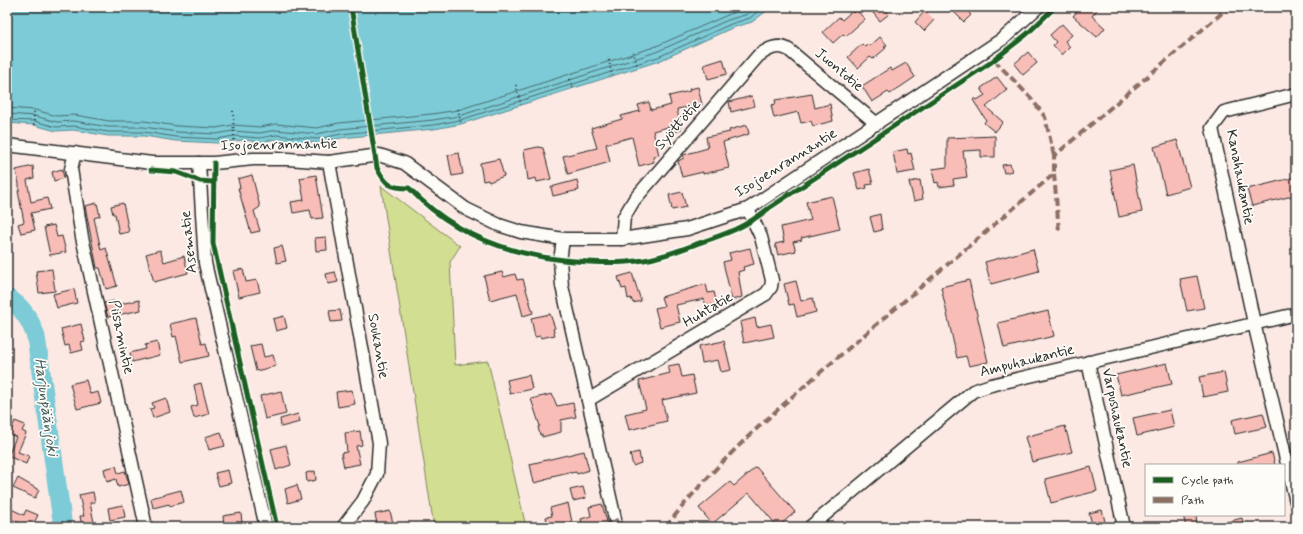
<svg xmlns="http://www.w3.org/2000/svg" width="1303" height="534" viewBox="0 0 1303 534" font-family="Mynerve,sans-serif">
<rect width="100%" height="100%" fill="#fce9e4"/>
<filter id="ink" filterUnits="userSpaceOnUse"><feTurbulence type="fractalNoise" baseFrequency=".025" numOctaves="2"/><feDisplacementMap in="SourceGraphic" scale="8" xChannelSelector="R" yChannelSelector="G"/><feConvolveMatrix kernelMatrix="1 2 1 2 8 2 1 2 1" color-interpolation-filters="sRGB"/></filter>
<g filter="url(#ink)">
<path fill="#d2df92" stroke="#7e855e" d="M381 186 460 246 450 262 455 365 488 361 526 527H434Z"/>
<path fill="#7bcbd6" stroke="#5b8b92" d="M7 7H772L752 22 732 28 659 61 461 124 434 129 341 138 318 143 276 139 261 142 244 140 217 143 176 141 144 136H108L73 130 56 131 34 125 7 123Z"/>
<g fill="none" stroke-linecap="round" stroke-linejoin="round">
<g stroke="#4b6b6f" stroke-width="1">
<path d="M7 108 35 110 57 116 75 115 109 121H144L177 126 216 128 233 125 260 127 276 124 317 128 339 123 432 114 458 110 654 47 746 7"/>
<path d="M7 114 35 116 57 122 74 121 108 127H144L177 132 216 134 233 131 260 133 276 130 317 134 340 129 433 120 459 116 656 52 728 20 748 14 756 7"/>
<path d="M7 120 34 121 56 127 74 126 108 132H144L176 137 217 139 234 136 260 138 276 135 318 139 341 134 433 125 460 120 658 57 731 24 750 18 763 7"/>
</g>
<path stroke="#7bcbd6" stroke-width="19" d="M7 298C22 306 31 321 36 337L63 527"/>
</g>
<g fill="#f9bdb7" stroke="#2b2b2b">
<path d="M868 7H883L889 14 880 21Z"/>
<path d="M949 7H963L971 15 964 22Z"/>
<path d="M1081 7H1099L1092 16 1105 28 1097 37 1073 16Z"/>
<path d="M856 10 865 19 846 36 843 34 833 43 823 32 839 17 842 20 852 11 853 13Z"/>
<path d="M925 11 934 20 924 31 915 22Z"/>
<path d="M1062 24 1072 35 1065 41 1070 47 1062 55 1053 45 1056 42 1050 35Z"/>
<path d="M880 37 887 45 884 47 886 48 873 59 870 57 858 68 848 57 862 44 865 47 868 44 870 46Z"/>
<path d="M1028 52 1037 63 1023 75 1014 64Z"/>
<path d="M723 59 727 74 708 79 704 65Z"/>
<path d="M906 63 915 77 890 94 888 92 872 102 862 86 890 68 892 71Z"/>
<path d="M997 77 1007 90 986 107 1003 122 995 132 984 123 986 120 973 100 975 98 977 100 985 95 981 88Z"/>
<path d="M698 87 702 105 677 109 681 130 674 132 672 126 653 131 659 155 653 157 654 162 639 166 632 137 606 144 610 162 568 174 563 156 597 148 591 128 622 119 621 116 640 111 638 105 649 102 651 110 671 105 669 96 690 91 689 89Z"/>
<path d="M812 94 815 108 830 104 833 121 813 126 811 121 801 123 798 112 774 118 771 105 776 104 775 100Z"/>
<path d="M752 96 755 106 731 112 729 102Z"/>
<path d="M747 125 749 134 723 142 729 168 703 174V172L682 177 678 161 684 158 683 155 708 148 706 137 730 132 729 130Z"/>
<path d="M995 136V157H981V150L963 151 967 177 953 179 954 185 939 187 938 182 935 183 932 169 947 167V138Z"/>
<path d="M1177 140 1190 187 1166 194 1154 147Z"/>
<path d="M538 147 543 148 551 179 537 182 536 178 528 180 524 150Z"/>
<path d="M907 149 908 154 911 153 915 171 897 174 893 152Z"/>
<path d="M459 153 463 174 452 176 448 155Z"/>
<path d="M499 159 504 176 489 182 488 180 483 181 480 163Z"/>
<path d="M1010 164 1012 171 1004 173 1002 165Z"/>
<path d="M1133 165 1142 212 1119 217 1110 170Z"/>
<path d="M33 166 34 178 27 180 31 202 47 198 50 209 31 213 35 230 21 233 18 224 24 222 18 191H19V184L16 170Z"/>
<path d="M62 169 64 178 54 181 52 172Z"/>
<path d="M869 169 873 184 866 185 867 188 859 190 854 173Z"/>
<path d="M252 175 260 207 254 211 260 231 251 233 238 188H240L238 179Z"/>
<path d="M316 175 323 218 312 219 310 210 293 213 291 202 304 200 300 178Z"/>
<path d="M1296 177V195L1252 206 1247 189Z"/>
<path d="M577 180 579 190 553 196 551 187Z"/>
<path d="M920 180 923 199 914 201 909 182Z"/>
<path d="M682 192 686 207 672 210 669 195Z"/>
<path d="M832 196 840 229 801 238 802 240 793 242 796 251 778 255 775 244 784 242 781 227 811 220 806 202Z"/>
<path d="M97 203 100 216 94 218 101 250 106 248 117 286 106 289 100 268H97L85 206Z"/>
<path d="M123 203 129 232 119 234 115 214H113L111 206Z"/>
<path d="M880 214 882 230 874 232 870 217Z"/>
<path d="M54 225 57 237 62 236 66 252 50 255 44 227Z"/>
<path d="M326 237 327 250 316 251 315 238Z"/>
<path d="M282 246 286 261 277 263 274 248Z"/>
<path d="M750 248 754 264 743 267 744 270 738 272 742 297 732 300 723 262 731 260 729 253Z"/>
<path d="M1033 249 1039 271 991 284 985 262Z"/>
<path d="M160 250 164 262 184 256 188 273 154 282 146 254Z"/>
<path d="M52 269 55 291 39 293 36 271Z"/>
<path d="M243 269 246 282 257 280 260 292 239 297 233 271Z"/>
<path d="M335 272 338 282 328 284 326 274Z"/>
<path d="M502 272 504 277 515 274 517 280 523 279 533 313 523 316 517 293 490 300 484 276Z"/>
<path d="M632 273 641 301 633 303 631 298 628 299 626 288 622 289 618 277Z"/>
<path d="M1197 276 1204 308 1187 311 1180 279Z"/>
<path d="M969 280 988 362 969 366 966 356 957 358 941 287Z"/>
<path d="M796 281 801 301 813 298 816 312 797 317 794 304 789 305 784 284Z"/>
<path d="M706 284 708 293 714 292 717 304 706 306 704 299 676 305 680 322 660 327 655 308 664 306 661 297Z"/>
<path d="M74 289 77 303 57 308 53 294Z"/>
<path d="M139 300 141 310 108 317 104 303 114 301 115 305Z"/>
<path d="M340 310 342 321 331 322 329 311Z"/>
<path d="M1048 311 1054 336 1004 348 998 323Z"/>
<path d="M550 314 555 328 553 329 555 335 541 338 540 336 535 337 531 318Z"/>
<path d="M284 316 287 328 276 331 273 319Z"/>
<path d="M196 318 202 344 206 343 209 356 182 362 176 336 173 337 170 324Z"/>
<path d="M755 318 757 327 771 324 774 337 744 343 740 322Z"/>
<path d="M81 324 85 341 81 342 83 350 71 353 69 345 65 346 61 329Z"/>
<path d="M724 341 731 370 721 372 718 360 702 363 699 346Z"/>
<path d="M157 342 160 355 132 362 130 353 146 349 145 345Z"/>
<path d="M261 344 264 357 273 355 276 366 256 371 250 346Z"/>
<path d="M1167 363 1172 384 1121 395 1116 375Z"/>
<path d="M679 364 682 377 692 375 696 393 662 400 667 421 629 430 625 414 646 409 639 381 670 373 668 366Z"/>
<path d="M1224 372 1228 392 1203 397 1199 377Z"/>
<path d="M529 375 532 389 510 394 507 380Z"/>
<path d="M86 380 90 394 98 392 101 403 77 409 70 384Z"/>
<path d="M201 383 209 414 194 418 191 407 198 405 194 385Z"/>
<path d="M352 390 355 404 338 407 336 392Z"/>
<path d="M281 391 286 414 265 419 260 396Z"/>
<path d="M552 394 557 406 573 403 576 417 561 420V432L542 437V434L540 435 538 427 540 426 531 399Z"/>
<path d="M166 398 170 412 153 418 150 409 154 408 152 403Z"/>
<path d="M1170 410 1174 427 1137 436 1133 418Z"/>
<path d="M1263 413 1267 427 1235 434 1232 420Z"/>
<path d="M298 414 300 422 281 427 280 419Z"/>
<path d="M15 421 25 425 22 431 26 433 18 452 29 456 26 464 8 456 16 437 9 434Z"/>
<path d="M1065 426 1072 452 1032 462 1025 437Z"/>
<path d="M360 431 362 445 356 446 360 464 344 467 341 453 347 452 345 433Z"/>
<path d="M221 432 225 446 209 450 205 437Z"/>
<path d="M286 445 291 465 276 470 271 449Z"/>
<path d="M584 451 589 470 577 474 576 472 570 473 569 472 552 476V477L545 479 546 480 534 483 530 464Z"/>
<path d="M639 452 641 463 633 466 630 454Z"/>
<path d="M1272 453 1275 465H1238V462Z"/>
<path d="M116 466 118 473 125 471 129 484 118 487 116 479 107 482 104 469Z"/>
<path d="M756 467 795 512 778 527 749 493 712 524 699 508 730 482 734 486Z"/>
<path d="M1091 467 1097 491 1051 503 1045 479Z"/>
<path d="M228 470 231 483 219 486 215 473Z"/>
<path d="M315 471 316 480 307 482 306 473Z"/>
<path d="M18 478 39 490 35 498 13 488Z"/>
<path d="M297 485 301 499 288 503 285 489Z"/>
<path d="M583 487 586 498 573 501 570 490Z"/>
<path d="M181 490 184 502 170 506 169 504 153 508 151 498Z"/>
<path d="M93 492 95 502 90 503 95 527H82L80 516H84L79 495Z"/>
<path d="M568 503 572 522 548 527 546 517 552 516 550 508Z"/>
<path d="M602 504 608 525 583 527 581 519 591 516 589 507Z"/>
<path d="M123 505 125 517 110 520 108 508Z"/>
<path d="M11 509 24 515 26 510 38 515 32 527H28L7 517Z"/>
<path d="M1102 510 1106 525 1093 527 1089 513Z"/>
<path d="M390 511 393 523 382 525V523L377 524 375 514Z"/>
<path d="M241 513 242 523 224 526 223 516Z"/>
<path d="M1183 515H1196L1197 527H1186Z"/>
<path d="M1242 518 1244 527H1219V524Z"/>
</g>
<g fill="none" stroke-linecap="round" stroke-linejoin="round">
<g stroke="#2b2b2b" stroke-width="15">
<g id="minor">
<path d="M1296 94 1224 112 1212 128 1254 323 1296 502"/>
<path d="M7 145 152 163H214L253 159H288L329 162 379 155 404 163 466 209 499 225 521 232 563 239H622L687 229 748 209 1004 38 1038 7"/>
<path d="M75 153 71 169 82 237 146 527"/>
<path d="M329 162 379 443 377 474 363 501 343 527"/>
<path d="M199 163 205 263 266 527"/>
<path d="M563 239 560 261 562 286 615 519"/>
<path d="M622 239 624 217 634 200 758 56C768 49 778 43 789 50L877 124"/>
<path d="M1088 362 1124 527"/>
<path d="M588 400 766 294 771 287 772 280 761 237 748 209"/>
<path d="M810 527 973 391 991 385 1296 314"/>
</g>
</g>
<g stroke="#2b2b2b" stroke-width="2" stroke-dasharray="1 3" stroke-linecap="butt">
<path d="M633 52 638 67"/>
<path d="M608 56 612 76"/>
<path d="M570 79 573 88"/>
<path d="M516 85 521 105"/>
<path d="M458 109 461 124"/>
<path d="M233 111 234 140"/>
<path d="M34 125V111"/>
</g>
<use href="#minor" stroke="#fdfcf7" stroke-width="12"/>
<g stroke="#8d6e63" stroke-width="4" stroke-dasharray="8 4" stroke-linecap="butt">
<path d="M994 60 1031 98 1045 117 1054 156"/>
<path d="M1054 174 1059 231"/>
<path d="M615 519 621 527"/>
<path d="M666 527C720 456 789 399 856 342 922 286 988 230 1054 174V156L1229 7"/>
</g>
<g stroke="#fdfcf7" stroke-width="8">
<g id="cycleway">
<path d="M351 7 377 168C386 185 390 188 409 188 457 239 521 259 589 262 607 263 626 263 644 260 663 257 681 250 699 243 726 234 746 227 769 208L990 63 1027 34 1055 7"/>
<path d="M214 163 213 243 277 527"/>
<path d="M151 170 176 172 200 181 213 182"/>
</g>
</g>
<use href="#cycleway" stroke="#1b5e20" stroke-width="5"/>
</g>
</g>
<g text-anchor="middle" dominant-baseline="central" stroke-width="3.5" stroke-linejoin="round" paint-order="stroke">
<g font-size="15" fill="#2b2b2b" stroke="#fdfcf7">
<text transform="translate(839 70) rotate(40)">Juontotie</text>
<text transform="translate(678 125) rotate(-49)">Syöttötie</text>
<text transform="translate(279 145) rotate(-1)">Isojoenrannantie</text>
<text transform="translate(786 163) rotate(-32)">Isojoenrannantie</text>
<text transform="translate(1240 177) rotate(79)">Kanahaukantie</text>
<text transform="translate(189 242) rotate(-96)">Asematie</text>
<text transform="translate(708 310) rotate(-31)">Huhtatie</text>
<text transform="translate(121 337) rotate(78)">Piisamintie</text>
<text transform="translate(378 346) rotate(80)">Soukantie</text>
<text transform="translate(1027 361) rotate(-14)">Ampuhaukantie</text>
<text transform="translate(1117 418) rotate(78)">Varpushaukantie</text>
</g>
<g font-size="16" font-style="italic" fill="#435b5e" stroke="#fdfcf7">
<text transform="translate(46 407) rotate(82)">Harjunpäänjoki</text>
</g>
</g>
<rect width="1303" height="534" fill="none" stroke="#fdfcf7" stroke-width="24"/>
<rect x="12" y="12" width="1279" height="510" fill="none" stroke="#2b2b2b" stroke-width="1.5" filter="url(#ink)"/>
<rect x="1145" y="464" width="140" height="52" fill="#fdfcf7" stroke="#a9a8a5"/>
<rect x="1153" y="477" width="20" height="6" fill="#1b5e20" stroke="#a9a8a5"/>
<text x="1181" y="484" font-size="12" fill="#2b2b2b">Cycle path</text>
<rect x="1153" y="497" width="20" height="6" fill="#8d6e63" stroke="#a9a8a5"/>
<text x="1181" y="504" font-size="12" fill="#2b2b2b">Path</text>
</svg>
